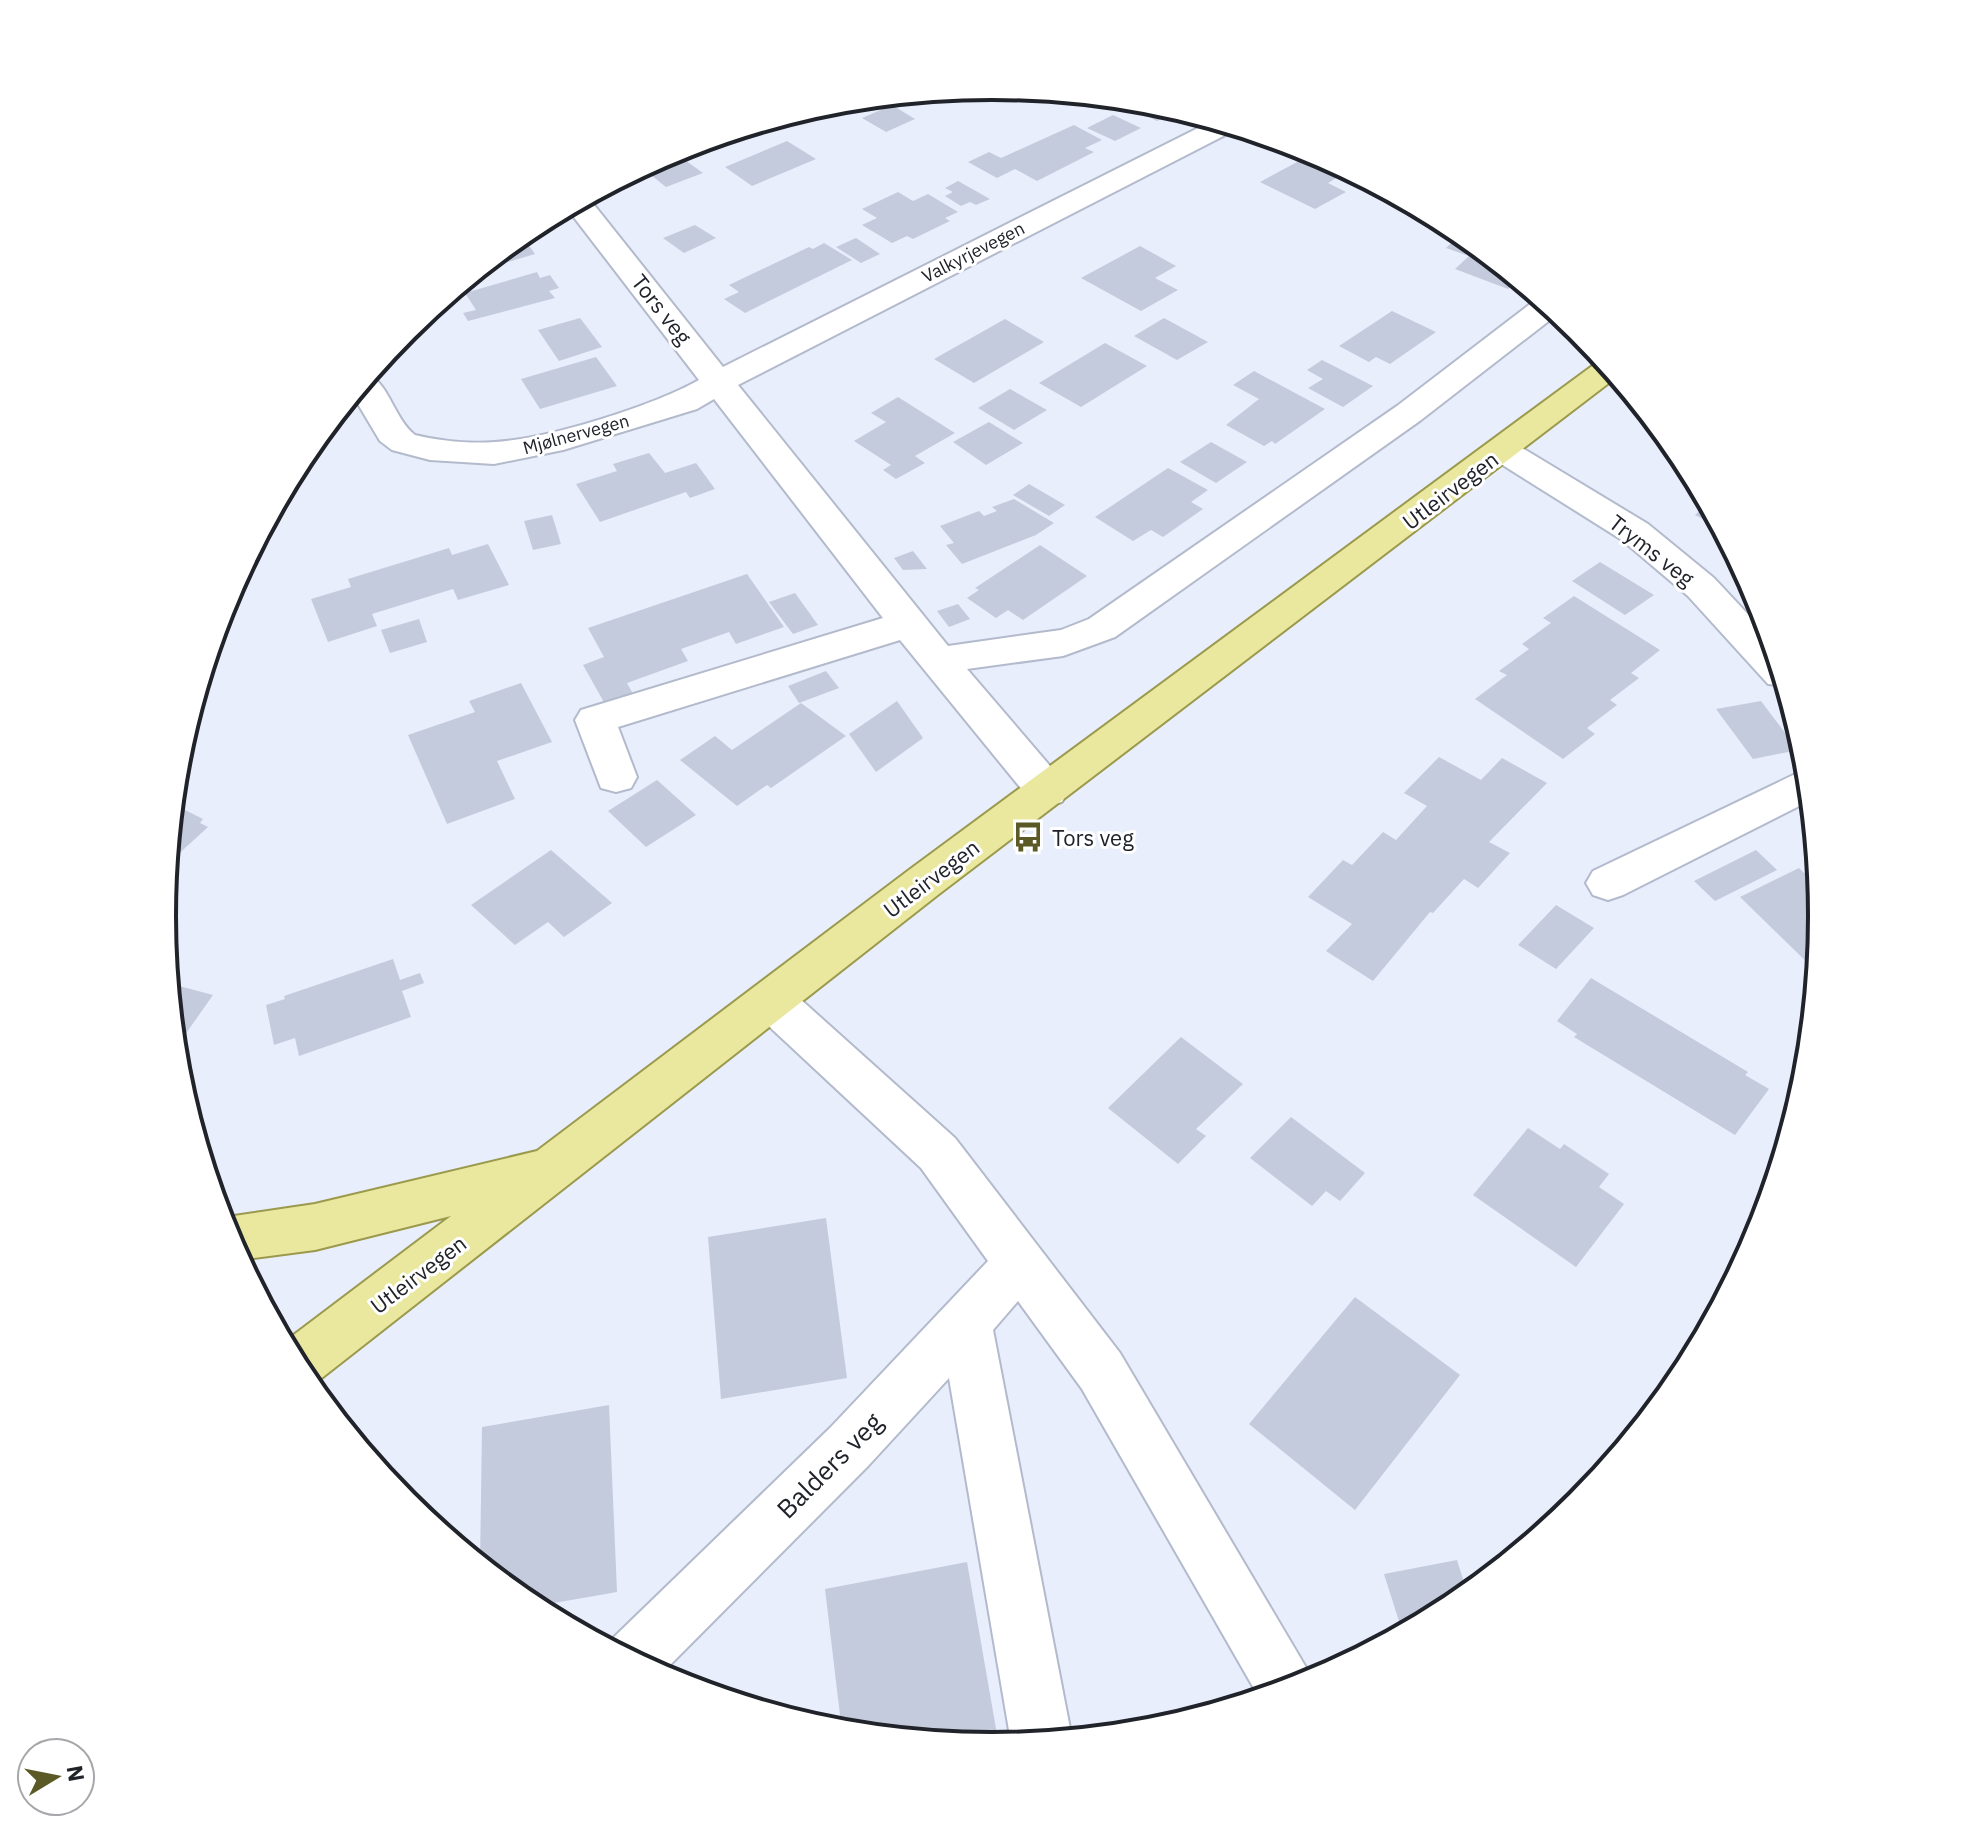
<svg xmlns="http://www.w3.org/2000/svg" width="1984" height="1833" viewBox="0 0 1984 1833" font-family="'IBM Plex Sans',sans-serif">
<rect width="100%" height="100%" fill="#e8eefc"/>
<g fill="#c4cbdd">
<path d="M1118 98 1154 102 1180 110 1157 121 1115 100Z"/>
<path d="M836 101 840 104 814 114 806 109Z"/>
<path d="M892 105 915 119 886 132 862 118Z"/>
<path d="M1113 115 1141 128 1115 141 1087 128Z"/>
<path d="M784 116 774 122 782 127 756 137 742 129Z"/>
<path d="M1074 125 1102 140 1085 148 1094 152 1037 181 1015 169 997 178 968 162 989 152 1001 158Z"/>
<path d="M787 141 816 159 752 186 725 167Z"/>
<path d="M694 143 703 150 682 158 703 173 666 187 641 167Z"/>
<path d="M1312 154 1348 171 1328 183 1346 192 1315 209 1260 182Z"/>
<path d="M958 181 990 199 976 205 970 202 961 206 945 196 953 192 945 188Z"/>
<path d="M898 192 913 201 928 194 958 212 945 218 950 221 913 239 907 236 892 243 862 225 877 218 862 209Z"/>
<path d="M695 225 716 238 684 253 663 238Z"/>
<path d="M1462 233 1524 284 1519 289 1511 286 1508 289 1455 269 1469 256 1446 248Z"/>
<path d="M522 236 535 254 498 265 493 257Z"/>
<path d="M856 238 880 254 861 263 836 247Z"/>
<path d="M824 243 852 260 745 313 724 299 739 292 729 285 809 247 813 249Z"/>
<path d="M1140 246 1176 266 1155 278 1178 290 1141 311 1081 278Z"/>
<path d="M537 272 540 278 550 275 559 288 549 291 555 298 468 321 463 313 476 310 465 293Z"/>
<path d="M1392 311 1436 332 1390 364 1376 357 1369 362 1339 346Z"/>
<path d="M580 318 602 347 559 361 538 330Z"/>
<path d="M1164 318 1208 342 1177 360 1134 336Z"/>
<path d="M1005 319 1044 342 974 383 934 359Z"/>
<path d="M1105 343 1147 366 1081 407 1039 383Z"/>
<path d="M596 357 617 386 540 409 521 379Z"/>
<path d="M1322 360 1373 386 1343 407 1308 388 1323 379 1307 370Z"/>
<path d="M1254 371 1325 409 1275 444 1272 441 1264 446 1226 425 1259 399 1233 385Z"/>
<path d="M1010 389 1047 410 1014 430 978 408Z"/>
<path d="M898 397 955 433 915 456 925 463 896 479 883 470 891 465 854 441 886 422 871 413Z"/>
<path d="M989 422 1023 443 986 465 953 442Z"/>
<path d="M1211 442 1247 462 1216 483 1180 462Z"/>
<path d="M649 453 665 473 696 463 715 489 690 498 686 492 600 522 576 484 617 471 613 464Z"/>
<path d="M1168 468 1208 490 1191 502 1203 509 1163 537 1151 530 1133 541 1095 517Z"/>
<path d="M1029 484 1065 505 1049 516 1013 495Z"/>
<path d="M1014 499 1054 523 1036 535 962 564 946 545 954 543 940 526 979 511 984 516 997 511 992 507Z"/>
<path d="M1708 503 1711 508 1722 529 1695 515Z"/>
<path d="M552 515 561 544 533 550 524 521Z"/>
<path d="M488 544 509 585 458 600 453 589 372 614 377 626 328 642 311 599 351 587 348 579 449 548 452 555Z"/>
<path d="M1040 545 1087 576 1023 620 1008 610 996 618 967 598 979 590 975 588Z"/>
<path d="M913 551 927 569 903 570 894 558Z"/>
<path d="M1600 562 1654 595 1625 615 1572 581Z"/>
<path d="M747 574 784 627 736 644 729 632 681 649 688 661 627 683 633 694 605 704 583 665 604 657 588 628Z"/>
<path d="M795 593 818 625 793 634 769 602Z"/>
<path d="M1574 596 1660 650 1631 673 1639 678 1610 700 1617 705 1587 728 1595 734 1563 759 1475 699 1507 675 1499 671 1529 649 1522 644 1551 623 1543 618Z"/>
<path d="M958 604 970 619 949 627 937 611Z"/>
<path d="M419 619 427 642 390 653 381 630Z"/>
<path d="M826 671 839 688 799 703 788 686Z"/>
<path d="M521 683 552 742 497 761 515 799 447 824 408 735 475 712 469 701Z"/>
<path d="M897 701 923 738 876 772 849 734Z"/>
<path d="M1761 701 1798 750 1753 759 1716 709Z"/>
<path d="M801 703 846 736 771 788 767 785 737 806 680 760 715 736 732 750Z"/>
<path d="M1439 757 1481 780 1502 758 1547 783 1489 842 1510 853 1478 888 1464 879 1433 913 1430 912 1373 981 1326 951 1352 924 1308 897 1343 860 1352 865 1383 832 1396 840 1427 806 1404 793Z"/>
<path d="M657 780 696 815 646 847 608 811Z"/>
<path d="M173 804 203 819 200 823 208 827 173 859 167 856Z"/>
<path d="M551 850 612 903 564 937 548 922 515 945 471 905Z"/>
<path d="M1756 850 1777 870 1715 901 1694 881Z"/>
<path d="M1799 868 1820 888 1822 917 1817 972 1740 897Z"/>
<path d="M1556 905 1594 928 1556 969 1518 945Z"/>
<path d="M393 959 400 980 420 973 424 983 402 991 411 1017 299 1056 295 1038 274 1045 266 1005 285 999 284 996Z"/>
<path d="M1591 978 1748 1072 1745 1075 1769 1089 1735 1135 1574 1037 1577 1034 1557 1021Z"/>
<path d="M168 983 213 995 175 1049 173 1037Z"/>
<path d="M1181 1037 1243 1084 1196 1129 1206 1136 1178 1164 1108 1108Z"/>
<path d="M1291 1117 1365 1173 1340 1201 1326 1191 1312 1206 1250 1158Z"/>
<path d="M1528 1128 1560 1149 1564 1144 1609 1174 1599 1187 1624 1204 1576 1267 1473 1195Z"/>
<path d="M826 1218 847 1378 721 1399 708 1237Z"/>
<path d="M1355 1297 1460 1375 1355 1510 1249 1424Z"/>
<path d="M609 1405 617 1592 531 1607 480 1565 482 1427Z"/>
<path d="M1457 1560 1468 1595 1453 1607 1403 1634 1384 1574Z"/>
<path d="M967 1562 999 1746 842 1732 825 1589Z"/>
</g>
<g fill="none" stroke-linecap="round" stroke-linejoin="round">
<g stroke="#b3bacc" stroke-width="4">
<g id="minor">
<path d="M1214 120 1239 128 738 385 948 646 1061 630 1089 619 1397 406 1538 298 1559 313 1421 420 1115 637 1063 656 967 669 1062 780 1068 791 1062 802 1047 806 1032 802 900 640 618 727 637 777 631 788 616 792 601 788 575 720 581 710 883 618 714 399 697 409 563 450 494 464 430 460 392 450 380 441 352 394 368 374C389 384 395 420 415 435 440 441 470 444 495 442 548 439 653 406 699 380L566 207 587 196 723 367Z"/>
<path d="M1502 439 1514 443 1648 524 1714 578 1771 639 1786 686 1768 684 1688 596 1622 540 1490 457 1485 450 1490 443Z"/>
<path d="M1808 768 1811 800 1623 895 1608 900 1593 895 1586 883 1593 871Z"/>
<path d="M773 983 789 989 955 1138 1120 1353 1314 1681 1260 1699 1082 1389 1018 1301 993 1330 1072 1739 1013 1745 1011 1742 949 1378 868 1466 659 1676 608 1648 611 1640 830 1428 988 1261 921 1168 757 1015 750 1002 757 989Z"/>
</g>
</g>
<g stroke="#9a994c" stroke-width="4">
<path id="major" d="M1603 358 1618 376 939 894 314 1384 308 1386 283 1343 451 1216 315 1250 238 1260 220 1218 315 1204 537 1151 909 870Z"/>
</g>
<use href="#minor" fill="#fff" fill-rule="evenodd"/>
<use href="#major" fill="#e9e89e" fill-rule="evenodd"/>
</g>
<defs>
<g id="bus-bare" transform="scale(2.4)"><path d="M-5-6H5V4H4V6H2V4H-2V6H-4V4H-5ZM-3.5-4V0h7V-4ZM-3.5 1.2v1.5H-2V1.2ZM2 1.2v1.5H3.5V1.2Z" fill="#5b5a27" stroke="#fff" stroke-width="2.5" paint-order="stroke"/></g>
</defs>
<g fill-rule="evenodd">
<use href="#bus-bare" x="1028" y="837"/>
</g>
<g text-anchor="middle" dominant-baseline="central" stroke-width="6" stroke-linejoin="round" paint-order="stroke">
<g font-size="18" fill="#21232a" stroke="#fff">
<text transform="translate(973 252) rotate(-27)">Valkyrjevegen</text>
<text transform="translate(576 434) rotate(-15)">Mjølnervegen</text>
</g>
<g font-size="22" fill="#21232a" stroke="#fff">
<text transform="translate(662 309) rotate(52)">Tors veg</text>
<text transform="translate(1450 490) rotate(-37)">Utleirvegen</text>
<text transform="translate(1652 550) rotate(38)">Tryms veg</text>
<text transform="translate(931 878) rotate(-37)">Utleirvegen</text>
<text transform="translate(418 1274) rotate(-37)">Utleirvegen</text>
</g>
<g font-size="22" fill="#21232a" stroke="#fff" text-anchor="start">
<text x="1052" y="837">Tors veg</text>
</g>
<g font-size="26" fill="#21232a" stroke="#fff">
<text transform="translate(829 1465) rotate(-45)">Balders veg</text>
</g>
</g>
<path d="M0 0H1984V1833H0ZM176 916a816 816 0 1 1 1632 0a816 816 0 1 1-1632 0Z" fill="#fff" fill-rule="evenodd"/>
<path fill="none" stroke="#21232a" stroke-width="4" d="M176 916a816 816 0 1 1 1632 0a816 816 0 1 1-1632 0Z"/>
<g transform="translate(56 1777) rotate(80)"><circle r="38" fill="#ffffff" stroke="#a6a7aa" stroke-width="2"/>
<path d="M0-6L14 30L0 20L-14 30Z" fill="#5b5a27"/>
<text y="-12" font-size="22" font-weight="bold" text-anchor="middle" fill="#21232a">N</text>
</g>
</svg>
